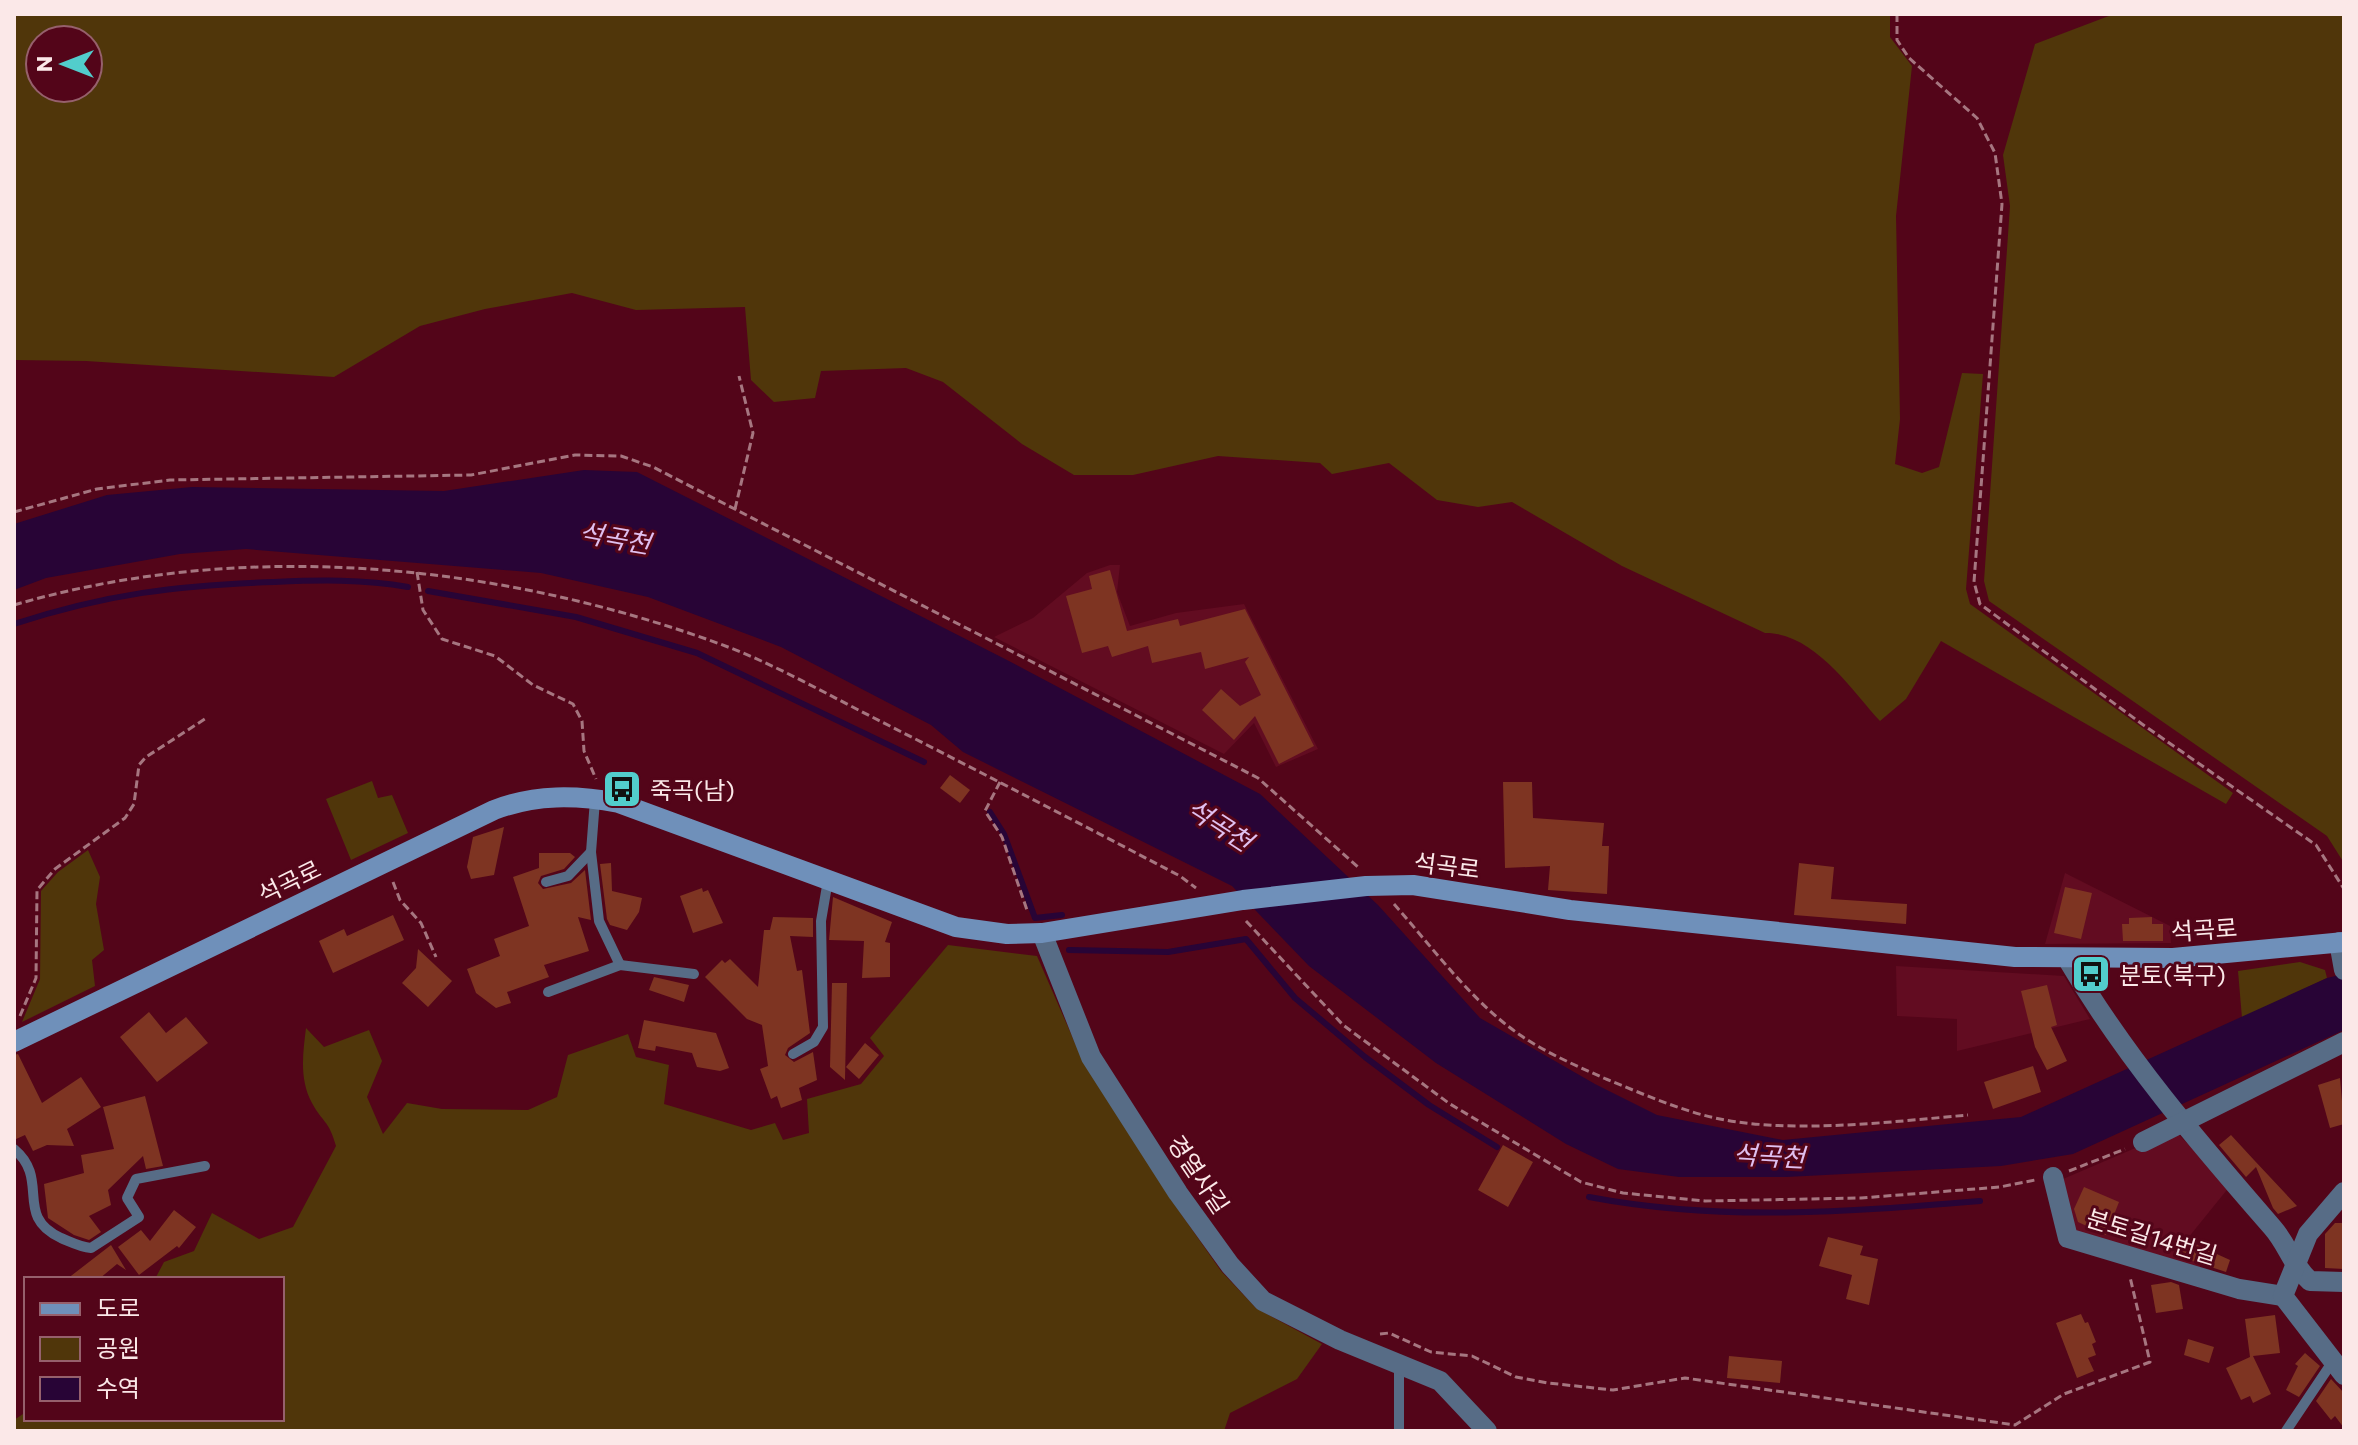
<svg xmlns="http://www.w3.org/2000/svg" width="2358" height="1445" viewBox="0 0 2358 1445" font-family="Commissioner,'Noto Sans KR',sans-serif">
<rect width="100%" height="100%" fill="#530519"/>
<g fill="#620c21">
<path d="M1110 565H1120L1117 592 1130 626 1176 613 1244 604 1318 749 1276 767 1254 723 1224 754 994 637 1033 618 1087 573Z"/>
<path d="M2065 873 2170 926 2171 943 2045 944Z"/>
<path d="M1896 966 2064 976 2090 1019 1957 1051V1019L1897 1016Z"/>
<path d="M2168 1134H2178L2230 1186 2188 1238 2205 1247 2198 1274 2070 1233 2063 1179Z"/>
</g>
<g fill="#50360a" fill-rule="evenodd">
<path d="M14 14H1890V37L1912 66 1896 216 1900 419 1895 464 1922 473 1939 467 1962 373 1983 374 1966 589 1970 604 2233 793 2226 804 1941 641 1906 699 1880 721C1851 689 1813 632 1765 633L1622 566 1512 502 1478 507 1437 500 1389 463 1332 474 1320 463 1218 456 1133 475H1074L1022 444 943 382 906 368 821 371 815 398 774 402 751 380 745 307 636 310 572 293 485 309 420 326 334 377 86 361 14 360ZM40 40H88V88H40Z"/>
<path d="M2114 14H2344V863L2327 836 1989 601 1984 581 2010 206 2003 155 2035 44Z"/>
<path d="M372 781 378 798 392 795 408 833 351 860 326 799Z"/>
<path d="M88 850 100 877 96 904 104 950 92 960 95 986 22 1022 40 979 41 891 58 872Z"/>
<path d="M948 945 1037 956 1082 1059 1170 1198 1221 1271 1256 1308 1322 1344 1297 1379 1230 1413 1224 1431H14V1420L26 1412V1419H282V1279H155L164 1262 194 1251 212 1213 259 1239 293 1227 336 1146C329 1120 322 1122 312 1103 299 1079 303 1053 306 1028L324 1047 369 1030 382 1061 367 1097 383 1134 407 1103 442 1109 528 1110 557 1097 568 1055 628 1034 636 1057 669 1065 664 1104 751 1130 775 1123 783 1140 809 1133 807 1099 861 1084 884 1056 870 1038Z"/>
<path d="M2300 962 2325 970 2327 978 2242 1018 2238 971Z"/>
</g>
<path fill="#280436" d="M584 470 637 472 1007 660 1260 794 1378 905 1480 1018 1595 1084 1657 1115 1783 1140 2021 1117 2327 978 2344 974V1030L2073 1154 2001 1166 1786 1177H1679L1618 1169 1566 1144 1436 1063 1309 966 1232 886 963 752 931 725 781 647 648 597 541 573 246 549 180 554 46 578 14 590V524L107 495 192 487 444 491Z"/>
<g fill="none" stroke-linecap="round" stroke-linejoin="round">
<g stroke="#280436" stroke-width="6">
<path d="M428 591 576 617 697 653 924 762"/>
<path d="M14 624C106 594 178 585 274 582 319 580 363 579 408 587"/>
<path d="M990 812 1004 834 1035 918 1062 915"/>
<path d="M1069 950 1168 952 1246 939 1295 998 1365 1057 1429 1105 1497 1147"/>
<path d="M1589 1197C1721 1222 1847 1212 1980 1201"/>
</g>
</g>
<g fill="#7e3422">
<path d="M1110 570 1127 631 1178 619 1180 626 1245 609 1314 746 1279 764 1255 716 1234 740 1202 710 1221 689 1240 706 1261 695 1245 662 1249 657 1205 669 1201 652 1152 663 1148 646 1112 657 1108 646 1082 653 1066 596 1092 589 1089 576Z"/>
<path d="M950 775 970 790 960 803 940 788Z"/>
<path d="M1503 782H1532L1533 818 1604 823 1602 846H1609L1607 894 1548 890 1550 866 1505 868Z"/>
<path d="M504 827 494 875 471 879 467 867 473 837Z"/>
<path d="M539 853H570L575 857 564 869 541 876 538 883 543 889 571 883 585 870 591 920 578 917 589 951 544 965 549 977 507 992 511 1003 496 1008 476 993 467 969 500 956 494 939 529 926 513 877 539 868Z"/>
<path d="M611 863 612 891 642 898 639 912 627 930 610 925 607 919 600 864Z"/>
<path d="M1799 863 1834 867 1831 899 1907 904 1906 924 1794 915Z"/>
<path d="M2065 887 2092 893 2081 939 2054 933Z"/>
<path d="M702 888 703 892 708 890 723 923 693 933 680 896Z"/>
<path d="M833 897 892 922 885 942 890 943V977L862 978 864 941 829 940Z"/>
<path d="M393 915 404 940 333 973 319 941 344 929 347 936Z"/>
<path d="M773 917 813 918V937L790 936 797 971 802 970 810 1033 788 1048 785 1055 794 1062 813 1052 817 1080 799 1088 802 1100 781 1108 777 1096 771 1099 760 1069 768 1066 762 1025 747 1019 705 977 722 960 725 963 730 959 758 987 764 930H770Z"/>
<path d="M2152 917V924H2163V941H2123L2122 924H2129V918Z"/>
<path d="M418 949 452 981 428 1007 402 983 416 968Z"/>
<path d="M654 977 689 985 684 1002 649 990Z"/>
<path d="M832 983H847L845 1080 830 1067Z"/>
<path d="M2047 985 2057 1025 2051 1027 2067 1061 2047 1070 2035 1047 2021 991Z"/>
<path d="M149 1012 166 1033 186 1017 208 1043 157 1082 120 1037Z"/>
<path d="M644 1020 716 1033 729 1068 720 1071 697 1067 692 1053 656 1046 655 1051 638 1048Z"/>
<path d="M865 1043 879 1055 859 1079 846 1067Z"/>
<path d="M18 1054 42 1103 81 1077 101 1107 67 1129 74 1146 47 1145 33 1151 25 1135 14 1140V1055Z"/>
<path d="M2033 1066 2041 1092 1993 1109 1984 1082Z"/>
<path d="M2340 1078 2344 1124 2330 1128 2318 1085Z"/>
<path d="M145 1096 163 1166 146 1169 143 1156 108 1190 111 1205 89 1216 101 1232 89 1240 74 1235 48 1218 44 1184 84 1173 81 1155 114 1149 103 1107Z"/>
<path d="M2231 1135 2254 1160 2297 1206 2278 1214 2273 1208 2256 1167 2246 1177 2219 1145Z"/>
<path d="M1503 1145 1533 1162 1508 1207 1478 1190Z"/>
<path d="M2084 1187 2119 1202 2106 1235 2078 1222 2074 1209Z"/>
<path d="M174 1210 196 1227 179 1248 177 1246 139 1275 118 1247 141 1230 150 1241Z"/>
<path d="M2335 1223H2344V1269L2325 1268V1234Z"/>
<path d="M1828 1237 1863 1246 1860 1255 1878 1259 1869 1305 1846 1299 1852 1275 1819 1266Z"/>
<path d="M2188 1241 2230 1260 2226 1272 2181 1257Z"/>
<path d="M111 1245 126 1270 117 1264 99 1279H67Z"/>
<path d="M2171 1282 2179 1285 2183 1309 2156 1313 2151 1285Z"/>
<path d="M2081 1314 2085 1323 2088 1322 2096 1342 2092 1344 2096 1355 2088 1358 2094 1371 2077 1378 2056 1323Z"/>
<path d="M2275 1315 2280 1353 2253 1356 2271 1394 2253 1403 2250 1396 2241 1400 2226 1368 2250 1357 2245 1319Z"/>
<path d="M2188 1339 2214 1347 2209 1363 2184 1355Z"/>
<path d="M2305 1353 2320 1366 2299 1397 2286 1390 2298 1366 2295 1364Z"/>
<path d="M1729 1356 1782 1361 1780 1383 1727 1378Z"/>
<path d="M2331 1379 2344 1393V1428L2335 1416 2331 1420 2316 1401Z"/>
</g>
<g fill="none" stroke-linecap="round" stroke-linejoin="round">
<g stroke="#a67680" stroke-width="3" stroke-dasharray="8 4" stroke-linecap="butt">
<path d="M1897 14V40L1909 58 1977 118 1995 153 2002 204 1974 582 1980 604 2142 724 2316 845 2344 889"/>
<path d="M735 509 753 433 739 376"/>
<path d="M14 512 97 489 170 480 471 475 575 455 621 456 653 467 1258 778 1358 867"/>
<path d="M417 572 423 610 442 639 495 656 533 685 573 704 582 721 584 751 596 779"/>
<path d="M14 605C243 538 498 563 720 644 775 664 830 696 882 722 982 773 1081 824 1180 876L1196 888"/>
<path d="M1000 782 985 811 1002 837 1028 913"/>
<path d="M393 882 400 900 421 923 436 957"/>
<path d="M1394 904C1433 948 1471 1001 1520 1035 1546 1053 1577 1066 1606 1079 1638 1092 1670 1106 1703 1115 1780 1136 1888 1122 1968 1115"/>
<path d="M1246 921 1343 1025 1450 1104 1581 1182 1623 1193 1705 1201 1861 1198 2000 1187 2035 1180"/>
<path d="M20 1016 36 978 37 890 55 869 125 818 134 804 139 765 146 757 208 717"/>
<path d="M2069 1171 2125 1149"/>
<path d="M1380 1334 1389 1333 1431 1352 1472 1356 1516 1377 1548 1383 1613 1390 1685 1378 2015 1425 2064 1394 2150 1362 2130 1277"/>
</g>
<g stroke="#576c86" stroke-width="10">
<path d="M595 800 591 852 599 921 620 965"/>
<path d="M546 882 568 876 591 852"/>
<path d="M548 992 620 965 694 974"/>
<path d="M793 1054 814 1042 823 1027 821 921 828 880"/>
<path d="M14 1149C51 1180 13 1216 61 1238 71 1242 80 1247 91 1248L139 1217 127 1198 136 1179 205 1166"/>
<path d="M1399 1364V1431"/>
<path d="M2286 1431 2333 1361"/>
</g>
<g stroke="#576c86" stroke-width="20">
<path d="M1042 933 1091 1057 1178 1193 1230 1265 1263 1301 1340 1340 1440 1381 1487 1431"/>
<path d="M2339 942 2344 970"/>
<path d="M2068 960C2125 1057 2198 1142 2272 1227 2288 1245 2292 1265 2310 1281L2344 1282"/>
<path d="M2143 1142 2344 1042"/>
<path d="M2053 1177 2068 1238 2239 1289 2283 1296"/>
<path d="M2344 1192 2308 1234 2283 1296 2344 1375"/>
</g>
<path stroke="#6f90ba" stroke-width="20" d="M14 1042 494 810C536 794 576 795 619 803L956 927 1007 934 1042 933 1243 900 1366 886 1413 885 1570 910 2015 957 2173 958 2344 942"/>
</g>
<defs>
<g id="bus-square" transform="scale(2)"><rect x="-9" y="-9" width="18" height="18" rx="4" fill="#52cdcc" stroke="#530519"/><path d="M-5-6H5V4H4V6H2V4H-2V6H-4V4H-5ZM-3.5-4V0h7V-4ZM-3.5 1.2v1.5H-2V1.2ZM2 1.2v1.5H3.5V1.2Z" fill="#111"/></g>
</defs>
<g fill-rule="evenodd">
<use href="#bus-square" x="622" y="789"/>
<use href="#bus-square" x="2091" y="974"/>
</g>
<g text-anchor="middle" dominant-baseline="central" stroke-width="6" stroke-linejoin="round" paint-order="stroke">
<g font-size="24" fill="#fbe8e8" stroke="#530519" text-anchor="start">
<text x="650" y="789">죽곡(남)</text>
<text x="2119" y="974">분토(북구)</text>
</g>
<g font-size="24" fill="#fbe8e8" stroke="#530519">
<text transform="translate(1447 865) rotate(7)">석곡로</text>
<text transform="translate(289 881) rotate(-26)">석곡로</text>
<text transform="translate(2204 929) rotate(-4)">석곡로</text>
<text transform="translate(1199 1174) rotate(56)">경열사길</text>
<text transform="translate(2152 1236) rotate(17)">분토길14번길</text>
</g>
<g font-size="26" font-style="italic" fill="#e0c0f0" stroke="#530519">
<text transform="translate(615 537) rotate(10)">석곡천</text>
<text transform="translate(1220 824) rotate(33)">석곡천</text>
<text transform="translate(1769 1155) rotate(3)">석곡천</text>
</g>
</g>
<rect width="2358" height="1445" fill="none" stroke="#fbe8e8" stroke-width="32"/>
<rect x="24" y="1277" width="260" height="144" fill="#530519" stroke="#96606c" stroke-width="2"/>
<rect x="40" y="1303" width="40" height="12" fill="#6f90ba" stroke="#96606c" stroke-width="2"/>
<text x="96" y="1317" font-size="24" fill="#fbe8e8">도로</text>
<rect x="40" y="1337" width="40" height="24" fill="#50360a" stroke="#96606c" stroke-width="2"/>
<text x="96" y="1357" font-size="24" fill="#fbe8e8">공원</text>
<rect x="40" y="1377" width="40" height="24" fill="#280436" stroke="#96606c" stroke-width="2"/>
<text x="96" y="1397" font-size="24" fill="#fbe8e8">수역</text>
<g transform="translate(64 64) rotate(270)"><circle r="38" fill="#530519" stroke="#96606c" stroke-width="2"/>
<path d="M0-6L14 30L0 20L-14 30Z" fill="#52cdcc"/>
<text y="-12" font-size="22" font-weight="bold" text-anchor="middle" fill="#fbe8e8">N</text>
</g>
</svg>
